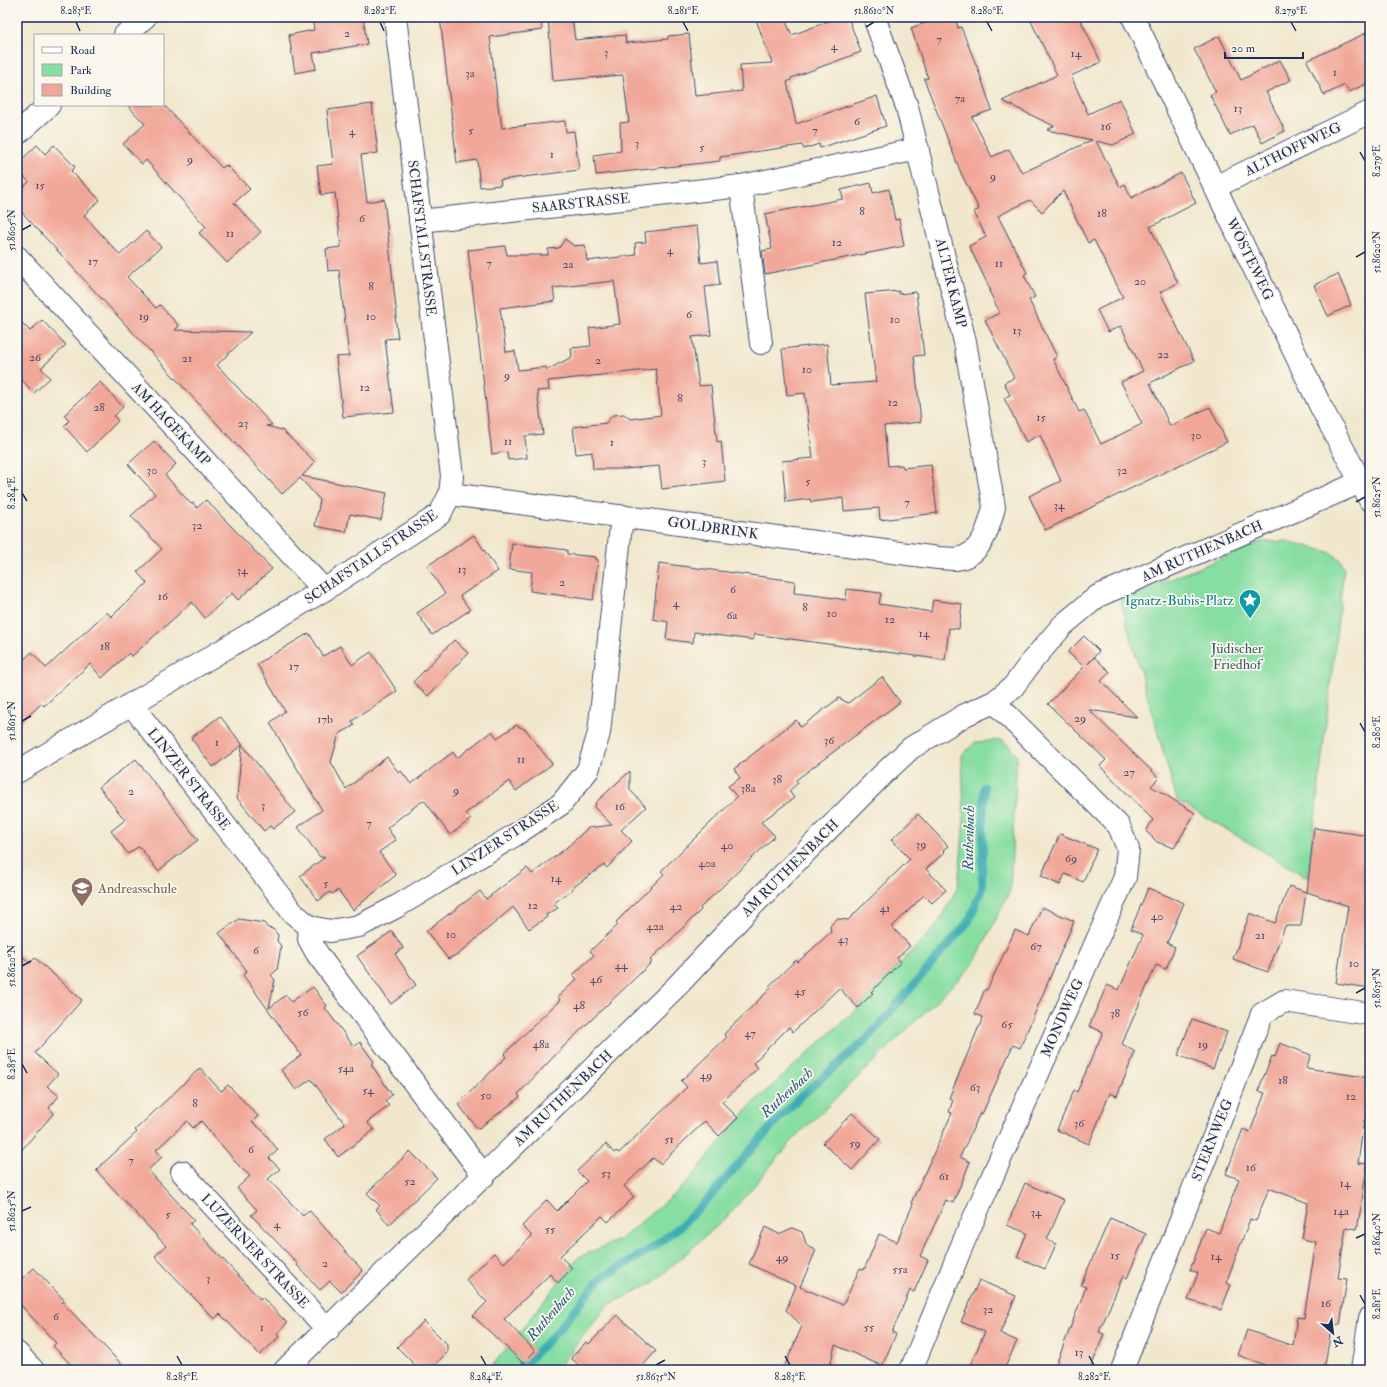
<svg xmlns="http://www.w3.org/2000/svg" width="1387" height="1387" viewBox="0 0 1387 1387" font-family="'IM FELL Double Pica',serif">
<rect width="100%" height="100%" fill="#fbf7ec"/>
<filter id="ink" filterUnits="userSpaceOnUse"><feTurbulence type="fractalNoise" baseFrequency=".025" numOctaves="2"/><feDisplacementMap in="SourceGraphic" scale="8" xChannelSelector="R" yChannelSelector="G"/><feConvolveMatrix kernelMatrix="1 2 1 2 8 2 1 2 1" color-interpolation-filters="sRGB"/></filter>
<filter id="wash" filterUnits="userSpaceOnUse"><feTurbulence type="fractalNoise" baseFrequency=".012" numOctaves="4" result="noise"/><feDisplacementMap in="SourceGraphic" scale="16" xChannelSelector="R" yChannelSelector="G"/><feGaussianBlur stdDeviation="0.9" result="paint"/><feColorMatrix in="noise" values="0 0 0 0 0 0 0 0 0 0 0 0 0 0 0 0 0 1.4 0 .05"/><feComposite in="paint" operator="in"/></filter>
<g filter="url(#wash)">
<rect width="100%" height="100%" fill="#f1e7cd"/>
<g fill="#87dea2" stroke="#518680">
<path d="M1287 541 1329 552 1340 559 1344 568 1308 878 1177 800 1120 600 1261 542Z"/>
<path d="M1003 740 1017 755 1010 891 973 965 793 1140 728 1216 654 1282 608 1305 556 1370H489L579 1257 621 1239 685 1185 752 1104 861 1005 937 925 958 887 964 821 962 755 975 742Z"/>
</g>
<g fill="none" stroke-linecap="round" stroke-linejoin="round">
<path stroke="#3bacb3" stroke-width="8" d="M519 1370 558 1330 600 1279 651 1249 682 1225 708 1199 778 1119 801 1096 867 1039 969 921 982 888 984 787"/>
</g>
<g id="blocks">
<g fill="#f1a899" fill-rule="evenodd">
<path d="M312 17H363L367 44 313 53 316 69 295 73 289 35 314 30Z"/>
<path d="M440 17H541L542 30 490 37 499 114H500L502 128 565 121 566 132 574 131 579 170 500 180 501 185 480 187 477 160 457 163Z"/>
<path d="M548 17H572L575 40 625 35 626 43 668 39V36L689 34 695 96 742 91 740 65 772 63 755 17H784L792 35 840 17H848L861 52 791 78V80L787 82 796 124 877 96 886 126 820 148 819 144 804 149 802 145 720 157V161L596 175 594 155 621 151 620 123 629 122 623 75 553 81Z"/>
<path d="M941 17H955L958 28 961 27 979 72 992 110 972 117 992 157 1009 149 1022 173 1092 140 1047 130 1054 126 1002 101 1057 75 1029 17H1079L1101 62 1071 76 1088 114 1120 99 1136 134 1113 145 1096 141 1120 187 1125 184 1131 198 1181 173 1196 203 1150 227 1178 283 1160 292 1194 361 1150 383 1170 426 1210 407 1227 442 1045 530 1029 496 1061 481 1040 435 1026 442 1004 398 1010 395 1004 383 1014 378 985 320 1000 313 989 291H991L969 246 986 237 974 212 979 209 961 173 924 79 928 78 911 28ZM1063 191 1088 243 1094 240 1123 297 1097 310 1108 332 1121 326 1143 371 1121 382 1142 424 1101 444 1084 410 1079 412 1053 359 1057 357 1029 300 1035 297 1024 275 1027 273 998 216 1030 200 1042 212Z"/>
<path d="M1370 31V82L1349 92 1345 85 1324 95 1307 61Z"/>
<path d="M1219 36 1241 80 1280 60 1291 80 1266 92 1285 131 1262 143 1253 124 1230 135 1210 95 1216 92 1194 49Z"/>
<path d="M372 104 378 153 361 155 367 202 384 199 397 317H395L398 338 385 339 394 412 343 417 336 357 349 356 339 270 328 271 326 249 341 247 335 193 321 195 317 166 333 164 327 110Z"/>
<path d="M127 105H164L222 168 226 165 250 189 234 203 261 232 227 263 199 233 206 227 146 160 142 164 123 144 145 124Z"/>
<path d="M37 145 45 154 54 145 75 167 71 171 100 200 84 215 120 255 146 231 161 247 127 277 156 308 160 305 179 326 175 330 251 332 217 365 272 425 266 426 282 430 315 462 302 476 387 493 381 520 350 514 346 532 315 526 320 500 300 478 282 494 17 207V193L29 182 17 169V164Z"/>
<path d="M871 183 873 193 889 189 895 220 899 219 904 246 765 274 762 251 772 249 765 214 843 199 841 190Z"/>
<path d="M697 226 701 263 717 261 720 285 705 287 711 335 692 337 699 386 711 385 717 442 721 441 725 481 662 489 659 466 625 469H593L592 452 576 454 573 427 606 423 613 415 624 414 630 419 661 415 656 369 548 381 549 390 537 391 543 434 525 436 527 458 508 460 507 452 492 454 468 250 505 246 507 255H548V249L559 248 565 239 574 246 585 245 587 261 636 255 635 243 646 242 645 232ZM614 281 620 324 589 328 591 346 571 348 572 357 547 370 546 367 518 370 515 351 506 352 500 308 555 301 553 288Z"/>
<path d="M1338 274 1351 305 1328 316 1314 285Z"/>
<path d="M899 291V294L916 292 924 355 914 356 921 422 884 426 888 466 902 465 903 468 931 465 937 513 880 520 879 508 844 511 843 498 811 502 810 499 786 502 782 461 813 458 805 393 787 395 782 349 827 344 831 385 876 382 865 294Z"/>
<path d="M17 318 30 331 42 320 66 345 41 368 50 378 34 393 17 375Z"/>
<path d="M100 382 123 407 114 416 118 421 87 452 64 426 69 421 64 415Z"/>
<path d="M154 441 176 464 165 475 191 504 193 503 197 508 206 500 272 569 238 600 232 593 205 618 192 602 131 657 129 653 102 678 90 664 44 706 42 703 17 726V666L32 652 46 668 107 612 111 617 147 583 137 572 162 549 131 516 155 494 128 464Z"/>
<path d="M474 535 498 571 460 596 470 610 432 635 417 613 445 594 427 566Z"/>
<path d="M512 543 567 550V554L596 557V559L598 560 593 600 530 591 532 572 509 569Z"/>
<path d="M659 563 795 581 794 593 821 596 846 600 847 589 881 593 879 604 906 608 931 612 933 600 962 604 959 629 949 628 945 660 754 634 753 640 694 632 693 643 666 639 668 622 653 619Z"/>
<path d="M309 633 323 656 340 646 352 665 371 652 397 691 352 721 355 725 339 734 331 762 346 789 387 757 399 773 401 771 411 784 453 752 457 758 492 731 497 738 516 725 526 730 552 764 516 791 509 781 466 813 471 819 450 835 424 800 406 813 387 828 396 840 379 852 396 875 353 910 338 890 332 894 330 892 318 901 300 876 325 857H320L298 827 322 810 270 723 285 711 257 664Z"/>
<path d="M1084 636 1099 651 1088 664 1094 657 1110 672 1101 681 1137 717 1089 710 1159 778 1151 786 1195 813 1174 848 1157 842 1146 831 1153 820 1100 766 1106 760 1048 704 1084 667 1068 652Z"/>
<path d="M454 640 468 653 428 696 413 682Z"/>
<path d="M882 677 900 702 796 780 798 783 789 791 794 798 761 822 775 836 700 908 701 910 650 960 652 962 566 1044 518 1094 520 1097 478 1129 458 1104 506 1057 504 1054 560 1000 558 997 577 979 573 975 594 955 590 951 618 925 616 922 664 874 661 871 737 797 728 786 740 778 734 769 796 720 801 727 839 698 848 703Z"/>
<path d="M220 716 295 812 273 829 270 826 264 831 237 798 242 745 213 767 191 738Z"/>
<path d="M136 759 198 840 158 871 139 846 128 854 111 831 125 820 99 787Z"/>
<path d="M630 771V790L646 807 621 830 632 841 607 868 604 865 572 888 573 889 554 903 558 908 546 915 547 917 529 929 513 907 460 953 448 959 426 931 480 891 486 899 527 868 532 874 565 849 588 828 612 825 594 807 596 805 595 803Z"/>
<path d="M918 814 948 846 943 850 945 852 926 869 946 890 932 903 924 895 892 927 910 946 897 958 901 962 871 992 873 993 858 1008 839 988 793 1032 789 1027 753 1063 758 1068 722 1102 738 1118 719 1136 705 1121 660 1164 653 1158 624 1186 634 1197 608 1222 602 1216 560 1256 572 1268 558 1283 550 1274 504 1319 535 1351 523 1363 473 1316 487 1302 466 1280 494 1253 504 1263 532 1236 522 1226 547 1200 557 1211 587 1181 577 1171 606 1144 614 1153 616 1151 619 1153 687 1087 681 1081 727 1037 724 1034 771 988 769 986 796 960 798 962 831 932 830 926 837 919 848 920 910 859 891 840Z"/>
<path d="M1314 828 1370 836V988L1336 983 1348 906 1307 892Z"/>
<path d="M1060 834 1097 849 1083 882 1065 874 1060 885 1041 876Z"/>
<path d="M1289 886 1306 892 1301 926H1285L1268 972 1233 959 1250 913 1275 923Z"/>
<path d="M1148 888 1184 903 1167 943 1175 947 1166 969 1156 965 1122 1044 1135 1052 1117 1096 1110 1093 1089 1144 1057 1130 1074 1090 1077 1092 1103 1032 1089 1026 1107 985 1119 990 1143 935 1131 929Z"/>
<path d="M1042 907 1074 921 1020 1048 1013 1045 982 1114 980 1113 960 1157 970 1162 953 1203 946 1200 920 1256 928 1260 914 1292 910 1290 892 1332 896 1334 882 1366 835 1345 829 1370H783L802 1326 786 1310 796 1286 749 1264 765 1227 779 1234 792 1228 802 1232 807 1246 816 1250 800 1287 843 1305 860 1268 864 1270 879 1234 897 1242 913 1204 911 1203 952 1113 949 1112 953 1100 949 1098 983 1017 975 1014 985 989 987 990 1015 930 1029 936Z"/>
<path d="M239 919 264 923 268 928 273 929 278 935 277 941 281 946 277 970 271 975 275 980 269 1008 286 995 291 1002 313 987 327 1006 325 1008 354 1047 360 1042 374 1062 371 1064 392 1095 385 1101 389 1106 367 1122 374 1130 338 1157 325 1139 345 1124 311 1079 296 1090 281 1070 301 1055 243 975 247 971 219 933Z"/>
<path d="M392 931 403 948 395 954 416 985 391 1004 357 956Z"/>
<path d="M17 952 30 963 35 958 82 1000 35 1053 58 1074 47 1086 59 1096 49 1108 54 1113 17 1155Z"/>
<path d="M1192 1019 1227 1032 1213 1069 1178 1055Z"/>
<path d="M1280 1043 1311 1055 1306 1068 1370 1078V1122L1364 1121 1358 1163 1367 1164 1362 1201 1357 1229 1346 1227 1338 1278 1347 1279 1340 1325 1332 1324 1324 1370H1263L1265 1365 1238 1355 1247 1330 1293 1346 1297 1317 1304 1318 1316 1242 1302 1239 1308 1203 1269 1188 1256 1221 1250 1219 1226 1283 1231 1285 1221 1310 1188 1300 1198 1273 1190 1270 1206 1228 1219 1233 1239 1179 1226 1174 1243 1129 1250 1132 1265 1093 1258 1091 1272 1056 1275 1057Z"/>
<path d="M200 1068 221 1091 228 1085 258 1116 252 1122 262 1130 278 1150 269 1158 280 1169 268 1179 303 1216 309 1210 363 1271 341 1292 330 1281 320 1290 297 1265 298 1264 251 1215 257 1210 237 1188 250 1176 240 1167 201 1121 193 1128 187 1121 156 1150 162 1157 148 1170 194 1220 190 1224 260 1299 262 1297 287 1323 277 1334 279 1337 260 1355 220 1314 214 1319 155 1256 166 1246 96 1170 137 1132 135 1130Z"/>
<path d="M852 1113 880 1139 852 1170 823 1143Z"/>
<path d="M410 1151 437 1178 389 1225 376 1209 380 1206 367 1193Z"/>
<path d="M1025 1183 1064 1200 1047 1240 1056 1244 1045 1269 1017 1257 1027 1233 1007 1225Z"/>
<path d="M1110 1218 1146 1234 1127 1278 1123 1276 1099 1332 1104 1334 1090 1370H1054L1086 1287 1081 1285Z"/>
<path d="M34 1268 66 1302H62L127 1370H76L53 1346 56 1343 17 1301V1283Z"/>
<path d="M979 1280 1016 1296 1000 1333 1017 1341 1004 1370H968L985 1332 961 1322Z"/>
<path d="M617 1315 656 1351 639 1370H584L571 1358 586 1342 589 1344Z"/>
<path d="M424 1321 447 1344V1353L429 1370H420L397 1347Z"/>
</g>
</g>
</g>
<g filter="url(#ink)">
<use href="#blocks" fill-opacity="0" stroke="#3b4b6f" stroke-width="1"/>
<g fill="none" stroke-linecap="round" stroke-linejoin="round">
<g stroke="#3b4b6f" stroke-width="24">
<g id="street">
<path d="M1133 17 1321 407 1370 500"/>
<path d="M125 35 145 17"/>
<path d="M17 134 49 105"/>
<path d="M741 186 761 343"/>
<path d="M1215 187 1370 112"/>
<path d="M420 221 741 186 918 149"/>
<path d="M17 257 324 590"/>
<path d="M450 494 938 558C944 558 950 559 956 559 982 556 989 527 994 507L965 342 907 107 874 17"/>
<path d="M131 704 293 913 310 927 330 931 359 926 396 907 515 835 561 804 588 770 599 733 622 516"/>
<path d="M17 772 324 590 440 514 450 494 452 476 395 17"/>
<path d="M310 927 309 939 318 955 484 1176"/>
<path d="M182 1172 328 1330"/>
<path d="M17 1353 33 1370"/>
<path d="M285 1370 678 985 746 912 881 776 911 748 965 715 994 702 1013 687 1032 661 1063 625 1098 596 1347 488 1370 476"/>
<path d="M911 1370 963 1243 1125 877 1128 849 1119 826 994 702"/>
<path d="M1122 1370 1262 1014 1284 1001 1370 1014"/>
<path d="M1362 1370 1370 1318"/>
</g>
</g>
<use href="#street" stroke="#fff" stroke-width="22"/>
</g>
</g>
<path fill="none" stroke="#1b2f5e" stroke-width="1.5" d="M76 22 80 31M380 22 384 31M683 22 688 31M987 22 992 31M1291 22 1296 31M866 27 874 22M1360 152 1365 161M22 230 31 225M1356 257 1365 252M22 493 27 501M1356 502 1365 497M22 721 31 716M1360 723 1365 732M22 966 31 961M1356 993 1365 988M22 1064 27 1073M22 1211 31 1207M1356 1238 1365 1234M1360 1295 1365 1304M177 1356 182 1365M481 1356 486 1365M785 1356 790 1365M1089 1356 1094 1365M656 1365 665 1360"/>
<defs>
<g id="sight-pin" transform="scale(1.15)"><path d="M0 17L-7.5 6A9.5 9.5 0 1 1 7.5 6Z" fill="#0f9aa8" stroke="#fbf7ec"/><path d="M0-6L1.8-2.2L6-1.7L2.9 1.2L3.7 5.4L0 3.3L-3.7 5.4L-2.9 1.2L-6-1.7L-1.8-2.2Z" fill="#fff"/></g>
<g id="school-pin" transform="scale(1.15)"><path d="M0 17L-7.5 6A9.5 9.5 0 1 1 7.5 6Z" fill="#8d6e63" stroke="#fbf7ec"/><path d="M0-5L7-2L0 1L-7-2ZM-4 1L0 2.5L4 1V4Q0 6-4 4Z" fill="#fff"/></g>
</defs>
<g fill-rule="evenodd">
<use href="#sight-pin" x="1250" y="600"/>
<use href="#school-pin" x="82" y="888"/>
</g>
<g text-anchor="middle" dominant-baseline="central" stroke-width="3.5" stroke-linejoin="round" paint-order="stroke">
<g font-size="12" fill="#504d6d">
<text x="347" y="33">2</text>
<text x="939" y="39">7</text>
<text x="834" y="46">4</text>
<text x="606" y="52">3</text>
<text x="1076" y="53">14</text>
<text x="1335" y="72">1</text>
<text x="470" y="73">3a</text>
<text x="960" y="98">7a</text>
<text x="1238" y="108">13</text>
<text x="857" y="121">6</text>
<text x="1106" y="126">16</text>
<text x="471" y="130">5</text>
<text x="815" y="130">7</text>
<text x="352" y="131">4</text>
<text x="637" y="143">3</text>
<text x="702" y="147">5</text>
<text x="552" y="154">1</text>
<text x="190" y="159">9</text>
<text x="993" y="176">9</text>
<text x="40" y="185">15</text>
<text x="862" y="211">8</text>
<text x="1102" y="213">18</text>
<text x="362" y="218">6</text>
<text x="230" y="233">11</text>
<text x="837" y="242">12</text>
<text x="670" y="250">4</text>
<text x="93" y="261">17</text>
<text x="489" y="263">7</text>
<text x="999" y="263">11</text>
<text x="568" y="264">2a</text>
<text x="1140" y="281">20</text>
<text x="371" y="286">8</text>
<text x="689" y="314">6</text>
<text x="144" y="316">19</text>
<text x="371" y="316">10</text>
<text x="895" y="319">10</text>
<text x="1017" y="330">13</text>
<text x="1163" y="354">22</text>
<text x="35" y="357">26</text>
<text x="187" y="358">21</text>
<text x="598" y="360">2</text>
<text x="807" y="369">10</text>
<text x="507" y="375">9</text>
<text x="365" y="387">12</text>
<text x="680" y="398">8</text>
<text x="893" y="402">12</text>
<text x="99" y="407">28</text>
<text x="1041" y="417">15</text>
<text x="243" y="423">23</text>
<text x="1196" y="435">30</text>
<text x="508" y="441">11</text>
<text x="612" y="442">1</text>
<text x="704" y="461">3</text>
<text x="152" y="470">30</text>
<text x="1122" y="470">32</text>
<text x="808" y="481">5</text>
<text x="907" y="502">7</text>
<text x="1059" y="505">34</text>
<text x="197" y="525">32</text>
<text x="462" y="569">13</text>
<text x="242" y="570">34</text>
<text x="562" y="582">2</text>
<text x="733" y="589">6</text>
<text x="163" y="596">16</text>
<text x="676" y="603">4</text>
<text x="805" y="607">8</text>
<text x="832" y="613">10</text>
<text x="732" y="615">6a</text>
<text x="890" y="619">12</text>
<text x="924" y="633">14</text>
<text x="105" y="646">18</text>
<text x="294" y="666">17</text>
<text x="1080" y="718">29</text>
<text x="325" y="719">17b</text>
<text x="829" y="740">36</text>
<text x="217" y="742">1</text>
<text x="521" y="759">11</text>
<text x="1129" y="772">27</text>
<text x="777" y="779">38</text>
<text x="748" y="788">38a</text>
<text x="456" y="790">9</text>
<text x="131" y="791">2</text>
<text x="263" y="805">3</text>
<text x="620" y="806">16</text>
<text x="369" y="823">7</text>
<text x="921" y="844">39</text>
<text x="727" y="845">40</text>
<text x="1071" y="858">69</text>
<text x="707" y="863">40a</text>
<text x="556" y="878">14</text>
<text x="326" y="883">5</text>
<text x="533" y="905">12</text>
<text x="676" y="906">42</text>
<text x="885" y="908">41</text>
<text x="1157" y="916">40</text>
<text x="655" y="926">42a</text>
<text x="451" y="934">10</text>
<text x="1260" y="935">21</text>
<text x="843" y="939">43</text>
<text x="1036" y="946">67</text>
<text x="256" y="950">6</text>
<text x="1354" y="963">10</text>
<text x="621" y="965">44</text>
<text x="596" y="979">46</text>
<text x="800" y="991">45</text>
<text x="579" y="1005">48</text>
<text x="303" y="1012">56</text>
<text x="1115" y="1013">38</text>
<text x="1007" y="1024">65</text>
<text x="750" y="1033">47</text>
<text x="541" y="1044">48a</text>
<text x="1203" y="1044">19</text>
<text x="346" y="1068">54a</text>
<text x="706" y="1075">49</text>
<text x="1283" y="1080">18</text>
<text x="975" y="1087">63</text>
<text x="368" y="1090">54</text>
<text x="486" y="1095">50</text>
<text x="1351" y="1096">12</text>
<text x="195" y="1103">8</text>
<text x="1079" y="1123">36</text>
<text x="669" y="1139">51</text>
<text x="855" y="1143">59</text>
<text x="251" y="1149">6</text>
<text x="131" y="1160">7</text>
<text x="1251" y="1167">16</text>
<text x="606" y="1173">53</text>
<text x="944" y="1176">61</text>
<text x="410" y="1181">52</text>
<text x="1345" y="1183">14</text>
<text x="1341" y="1211">14a</text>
<text x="1036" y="1212">34</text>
<text x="168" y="1214">5</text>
<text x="277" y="1224">4</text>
<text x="550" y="1229">55</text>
<text x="1115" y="1255">15</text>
<text x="1216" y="1256">14</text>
<text x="782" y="1257">49</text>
<text x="325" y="1263">2</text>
<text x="900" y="1269">55a</text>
<text x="208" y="1278">3</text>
<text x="1326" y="1303">16</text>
<text x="988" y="1309">32</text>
<text x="56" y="1316">6</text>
<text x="262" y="1327">1</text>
<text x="869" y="1327">55</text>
<text x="1079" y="1352">13</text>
</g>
<g font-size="14" fill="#1b2f5e" stroke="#fbf7ec">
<text transform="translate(1293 149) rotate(-26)">ALTHOFFWEG</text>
<text transform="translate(581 203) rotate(-6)">SAARSTRASSE</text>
<text transform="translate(422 238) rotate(83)">SCHAFSTALLSTRASSE</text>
<text transform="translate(1250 259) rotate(64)">WÖSTEWEG</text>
<text transform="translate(951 283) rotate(76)">ALTER KAMP</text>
<text transform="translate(171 424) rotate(47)">AM HAGEKAMP</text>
<text transform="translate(713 528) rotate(8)">GOLDBRINK</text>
<text transform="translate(1202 551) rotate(-24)">AM RUTHENBACH</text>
<text transform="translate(371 557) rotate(-34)">SCHAFSTALLSTRASSE</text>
<text transform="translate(189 779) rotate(52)">LINZER STRASSE</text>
<text transform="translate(505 838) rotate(-33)">LINZER STRASSE</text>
<text transform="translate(790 868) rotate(-45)">AM RUTHENBACH</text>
<text transform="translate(1062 1018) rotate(-66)">MONDWEG</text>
<text transform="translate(563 1098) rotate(-44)">AM RUTHENBACH</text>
<text transform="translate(1212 1140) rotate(-68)">STERNWEG</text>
<text transform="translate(255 1251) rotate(47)">LUZERNER STRASSE</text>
</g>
<g font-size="14" fill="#0d838f" stroke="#fbf7ec" text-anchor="end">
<text x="1234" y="600">Ignatz-Bubis-Platz</text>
</g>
<g font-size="14" fill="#365b6f" stroke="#fbf7ec">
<text x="1237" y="648">Jüdischer<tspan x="1237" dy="16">Friedhof</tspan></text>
</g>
<g font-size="14" fill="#785e54" stroke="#fbf7ec" text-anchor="start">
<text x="98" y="888">Andreasschule</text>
</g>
<g font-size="15" font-style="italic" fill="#265b7c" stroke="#fbf7ec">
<text transform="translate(969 838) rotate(-89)">Ruthenbach</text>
<text transform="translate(787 1093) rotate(-43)">Ruthenbach</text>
<text transform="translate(551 1314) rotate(-49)">Ruthenbach</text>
</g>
</g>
<rect width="1387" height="1387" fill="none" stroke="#fbf7ec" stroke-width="44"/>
<rect x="34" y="34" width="130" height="72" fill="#fbf7ec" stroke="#a1a7b3"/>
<rect x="42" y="47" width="20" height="6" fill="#ffffff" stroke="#a1a7b3"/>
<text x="70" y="54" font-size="12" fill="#1b2f5e">Road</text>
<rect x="42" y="64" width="20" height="12" fill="#87dea2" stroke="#a1a7b3"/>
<text x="70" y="74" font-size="12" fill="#1b2f5e">Park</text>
<rect x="42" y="84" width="20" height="12" fill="#f1a899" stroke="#a1a7b3"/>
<text x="70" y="94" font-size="12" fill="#1b2f5e">Building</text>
<g transform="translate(1333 1333) rotate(152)" stroke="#fbf7ec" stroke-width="3" paint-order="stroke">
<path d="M0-3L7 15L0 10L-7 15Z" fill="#1b2f5e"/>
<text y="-6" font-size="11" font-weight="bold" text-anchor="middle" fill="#1b2f5e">N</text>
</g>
<path d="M1225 52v6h78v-6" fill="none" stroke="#1b2f5e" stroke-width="2"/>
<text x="1231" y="52" font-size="12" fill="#1b2f5e" stroke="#fbf7ec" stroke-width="3" paint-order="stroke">20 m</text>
<rect x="22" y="22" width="1343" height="1343" fill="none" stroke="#1b2f5e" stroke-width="1.5"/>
<g font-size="10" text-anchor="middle" fill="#1b2f5e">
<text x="76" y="14">8.283°E</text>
<text x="380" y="14">8.282°E</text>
<text x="683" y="14">8.281°E</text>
<text x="874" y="14">51.8610°N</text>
<text x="987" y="14">8.280°E</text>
<text x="1291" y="14">8.279°E</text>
<text transform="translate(1376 161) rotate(-90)" y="4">8.279°E</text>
<text transform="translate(11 230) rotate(-90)" y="4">51.8605°N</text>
<text transform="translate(1376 252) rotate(-90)" y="4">51.8620°N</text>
<text transform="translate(11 493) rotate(-90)" y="4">8.284°E</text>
<text transform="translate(1376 497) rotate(-90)" y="4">51.8625°N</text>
<text transform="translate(11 721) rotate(-90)" y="4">51.8615°N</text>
<text transform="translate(1376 732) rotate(-90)" y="4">8.280°E</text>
<text transform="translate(11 966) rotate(-90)" y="4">51.8620°N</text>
<text transform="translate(1376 988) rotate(-90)" y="4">51.8635°N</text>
<text transform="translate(11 1064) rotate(-90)" y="4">8.285°E</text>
<text transform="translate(11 1211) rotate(-90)" y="4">51.8625°N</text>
<text transform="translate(1376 1234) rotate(-90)" y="4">51.8640°N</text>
<text transform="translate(1376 1304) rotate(-90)" y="4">8.281°E</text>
<text x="182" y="1380">8.285°E</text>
<text x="486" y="1380">8.284°E</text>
<text x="656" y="1380">51.8635°N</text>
<text x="790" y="1380">8.283°E</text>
<text x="1094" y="1380">8.282°E</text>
</g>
</svg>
